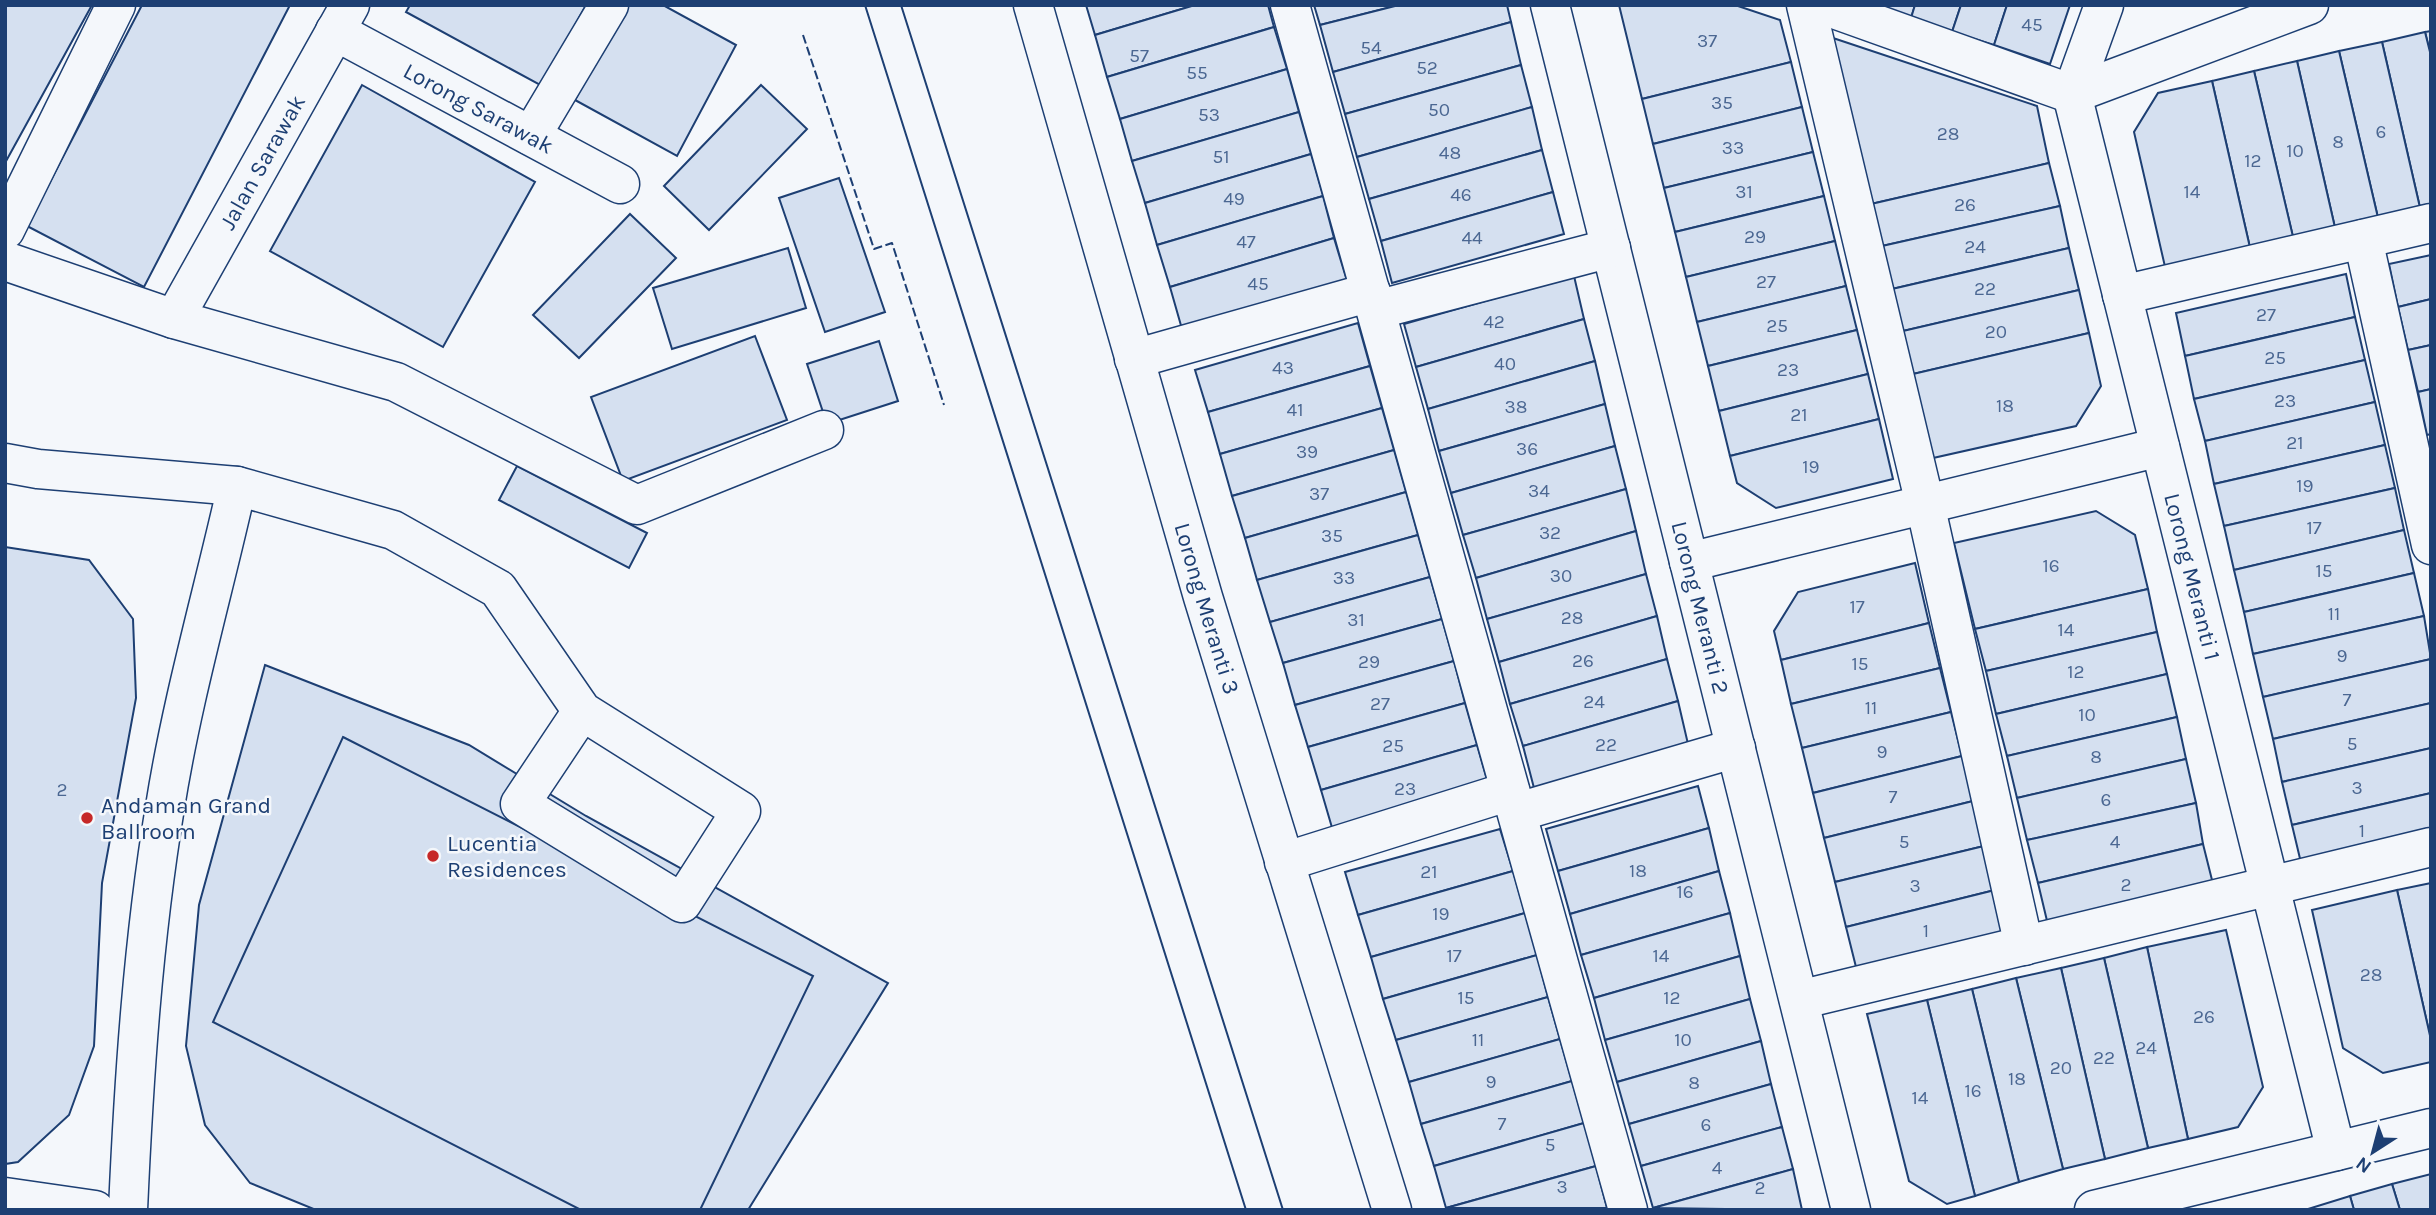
<svg xmlns="http://www.w3.org/2000/svg" width="2436" height="1215" viewBox="0 0 2436 1215" font-family="Karla,sans-serif">
<rect width="100%" height="100%" fill="#f4f7fb"/>
<g fill="#d5e0f0" stroke="#1d3f73" stroke-width="2">
<path d="M5 5H92L5 163Z"/>
<path d="M142 5H290L144 287 27 226Z"/>
<path d="M410 5H586L542 86 406 12Z"/>
<path d="M625 5H663L736 45 677 156 575 100Z"/>
<path d="M1086 5H1195L1095 35Z"/>
<path d="M1195 5H1268L1274 27 1107 77 1095 35Z"/>
<path d="M1314 5H1399L1320 25Z"/>
<path d="M1399 5H1507L1511 22 1333 72 1320 25Z"/>
<path d="M1619 5H1735L1780 20 1791 62 1642 99Z"/>
<path d="M1874 5H1915L1911 18Z"/>
<path d="M1915 5H1961L1952 32 1911 18Z"/>
<path d="M1961 5H2007L1994 45 1952 32Z"/>
<path d="M2007 5H2070L2050 64 1994 45Z"/>
<path d="M1511 22 1521 65 1345 114 1333 72Z"/>
<path d="M1274 27 1287 69 1120 119 1107 77Z"/>
<path d="M2431 31V56L2425 32Z"/>
<path d="M2425 32 2431 56V210L2421 212 2382 42Z"/>
<path d="M1830 37 2037 106 2049 163 1871 204Z"/>
<path d="M2382 42 2421 212 2379 222 2339 51Z"/>
<path d="M2339 51 2379 222 2336 232 2297 61Z"/>
<path d="M2297 61 2336 232 2294 241 2254 71Z"/>
<path d="M1791 62 1802 107 1653 144 1642 99Z"/>
<path d="M1521 65 1532 107 1357 157 1345 114Z"/>
<path d="M1287 69 1299 112 1132 161 1120 119Z"/>
<path d="M2254 71 2294 241 2251 252 2212 81Z"/>
<path d="M2212 81 2251 252 2166 271 2134 132 2158 93Z"/>
<path d="M362 85 535 182 443 347 270 251Z"/>
<path d="M761 85 807 129 709 230 664 186Z"/>
<path d="M1532 107 1542 150 1369 199 1357 157Z"/>
<path d="M1802 107 1813 152 1664 188 1653 144Z"/>
<path d="M1299 112 1311 154 1145 203 1132 161Z"/>
<path d="M1542 150 1553 192 1381 241 1369 199Z"/>
<path d="M1813 152 1824 196 1675 232 1664 188Z"/>
<path d="M1311 154 1323 196 1157 245 1145 203Z"/>
<path d="M2049 163 2060 206 1882 246 1871 204Z"/>
<path d="M839 178 885 312 825 332 779 198Z"/>
<path d="M1553 192 1564 234 1392 283 1381 241Z"/>
<path d="M1323 196 1334 238 1170 287 1157 245Z"/>
<path d="M1824 196 1835 241 1686 277 1675 232Z"/>
<path d="M2060 206 2069 248 1892 289 1882 246Z"/>
<path d="M630 214 676 258 579 358 533 315Z"/>
<path d="M1334 238 1347 281 1182 329 1170 287Z"/>
<path d="M1835 241 1846 286 1697 322 1686 277Z"/>
<path d="M788 248 806 308 672 349 653 288Z"/>
<path d="M2069 248 2079 290 1903 331 1892 289Z"/>
<path d="M2431 255V299L2398 307 2389 264Z"/>
<path d="M2346 274 2355 317 2185 356 2176 313Z"/>
<path d="M1574 276 1584 319 1416 367 1404 324Z"/>
<path d="M1846 286 1857 330 1708 366 1697 322Z"/>
<path d="M2079 290 2089 333 1913 374 1903 331Z"/>
<path d="M2431 299V345L2408 350 2398 307Z"/>
<path d="M2355 317 2365 360 2194 399 2185 356Z"/>
<path d="M1584 319 1595 361 1428 409 1416 367Z"/>
<path d="M1358 323 1370 366 1208 412 1195 370Z"/>
<path d="M1857 330 1868 374 1719 411 1708 366Z"/>
<path d="M2089 333 2101 386 2076 426 1933 458 1913 374Z"/>
<path d="M755 336 787 420 623 481 591 397Z"/>
<path d="M879 341 898 401 827 424 807 364Z"/>
<path d="M2431 345V389L2418 392 2408 350Z"/>
<path d="M2365 360 2375 402 2205 441 2194 399Z"/>
<path d="M1595 361 1605 404 1439 451 1428 409Z"/>
<path d="M1370 366 1382 408 1220 454 1208 412Z"/>
<path d="M1868 374 1879 419 1730 456 1719 411Z"/>
<path d="M2431 389V434L2427 435 2418 392Z"/>
<path d="M2375 402 2385 445 2214 484 2205 441Z"/>
<path d="M1605 404 1615 446 1451 493 1439 451Z"/>
<path d="M1382 408 1394 450 1232 496 1220 454Z"/>
<path d="M1879 419 1893 479 1776 508 1737 483 1730 456Z"/>
<path d="M2385 445 2395 488 2224 526 2214 484Z"/>
<path d="M1615 446 1626 489 1463 535 1451 493Z"/>
<path d="M1394 450 1406 492 1245 538 1232 496Z"/>
<path d="M517 466 647 533 629 568 499 500Z"/>
<path d="M2395 488 2404 530 2234 570 2224 526Z"/>
<path d="M1626 489 1636 531 1476 578 1463 535Z"/>
<path d="M1406 492 1418 535 1257 580 1245 538Z"/>
<path d="M2096 511 2135 535 2148 589 1975 629 1954 543Z"/>
<path d="M2404 530 2414 573 2244 612 2234 570Z"/>
<path d="M1636 531 1646 574 1487 619 1476 578Z"/>
<path d="M1418 535 1430 577 1270 622 1257 580Z"/>
<path d="M5 547 89 560 133 619 136 698 102 883 94 1046 69 1115 18 1162 5 1164Z"/>
<path d="M1915 563 1929 623 1781 660 1774 631 1798 592Z"/>
<path d="M2414 573 2424 616 2253 654 2244 612Z"/>
<path d="M1646 574 1657 616 1499 662 1487 619Z"/>
<path d="M1430 577 1442 619 1283 663 1270 622Z"/>
<path d="M2148 589 2157 632 1986 671 1975 629Z"/>
<path d="M1657 616 1667 659 1510 704 1499 662Z"/>
<path d="M2424 616 2431 659 2263 697 2253 654Z"/>
<path d="M1442 619 1454 661 1295 705 1283 663Z"/>
<path d="M1929 623 1940 668 1791 704 1781 660Z"/>
<path d="M2157 632 2167 674 1996 714 1986 671Z"/>
<path d="M1667 659 1678 701 1523 746 1510 704Z"/>
<path d="M2431 659V703L2273 739 2263 697Z"/>
<path d="M1454 661 1465 703 1308 747 1295 705Z"/>
<path d="M265 665 469 745 586 816 888 983 748 1210H316L250 1183 205 1125 186 1046 199 905Z"/>
<path d="M1940 668 1951 712 1802 748 1791 704Z"/>
<path d="M2167 674 2177 717 2007 756 1996 714Z"/>
<path d="M1678 701 1688 744 1534 788 1523 746Z"/>
<path d="M1465 703 1477 745 1321 790 1308 747Z"/>
<path d="M2431 703V748L2282 782 2273 739Z"/>
<path d="M1951 712 1962 756 1813 793 1802 748Z"/>
<path d="M2177 717 2186 759 2017 798 2007 756Z"/>
<path d="M343 737 813 976 700 1210H581L213 1022Z"/>
<path d="M1477 745 1489 787 1333 831 1321 790Z"/>
<path d="M2431 748V793L2292 825 2282 782Z"/>
<path d="M1962 756 1973 801 1824 838 1813 793Z"/>
<path d="M2186 759 2196 803 2027 840 2017 798Z"/>
<path d="M1698 786 1709 828 1558 871 1546 829Z"/>
<path d="M2431 793V838L2302 867 2292 825Z"/>
<path d="M1973 801 1984 846 1835 882 1824 838Z"/>
<path d="M2196 803 2203 844 2038 883 2027 840Z"/>
<path d="M1709 828 1719 871 1570 914 1558 871Z"/>
<path d="M1500 829 1513 871 1358 915 1345 872Z"/>
<path d="M2203 844 2214 888 2048 925 2038 883Z"/>
<path d="M1984 846 1995 890 1846 927 1835 882Z"/>
<path d="M1513 871 1525 913 1371 957 1358 915Z"/>
<path d="M1719 871 1730 913 1581 955 1570 914Z"/>
<path d="M2431 883V1040L2397 890Z"/>
<path d="M1995 890 2006 935 1857 971 1846 927Z"/>
<path d="M2397 890 2431 1040V1062L2383 1073 2343 1048 2312 910Z"/>
<path d="M1525 913 1537 955 1383 999 1371 957Z"/>
<path d="M1730 913 1740 956 1594 998 1581 955Z"/>
<path d="M2226 930 2263 1087 2238 1127 2188 1139 2147 947Z"/>
<path d="M2147 947 2188 1139 2148 1148 2104 958Z"/>
<path d="M1537 955 1548 997 1396 1040 1383 999Z"/>
<path d="M1740 956 1750 999 1605 1040 1594 998Z"/>
<path d="M2104 958 2148 1148 2105 1159 2061 968Z"/>
<path d="M2061 968 2105 1159 2063 1169 2016 978Z"/>
<path d="M2016 978 2063 1169 2019 1182 1972 989Z"/>
<path d="M1972 989 2019 1182 1975 1196 1927 1000Z"/>
<path d="M1548 997 1560 1039 1409 1082 1396 1040Z"/>
<path d="M1750 999 1761 1041 1617 1082 1605 1040Z"/>
<path d="M1927 1000 1975 1196 1947 1204 1909 1181 1867 1014Z"/>
<path d="M1560 1039 1572 1081 1421 1124 1409 1082Z"/>
<path d="M1761 1041 1771 1084 1629 1124 1617 1082Z"/>
<path d="M1572 1081 1584 1123 1434 1166 1421 1124Z"/>
<path d="M1771 1084 1782 1127 1641 1166 1629 1124Z"/>
<path d="M1584 1123 1596 1166 1446 1208 1434 1166Z"/>
<path d="M1782 1127 1793 1169 1653 1208 1641 1166Z"/>
<path d="M1596 1166 1607 1208H1446Z"/>
<path d="M1793 1169 1802 1210 1653 1208Z"/>
<path d="M2431 1174V1210H2400L2392 1184Z"/>
<path d="M2392 1184 2400 1210H2354L2350 1196Z"/>
<path d="M2350 1196 2354 1210H2308V1209Z"/>
</g>
<g fill="none" stroke-linecap="round" stroke-linejoin="round">
<g stroke="#1d3f73" stroke-width="41">
<g id="minor">
<path id="s1" d="M1033 5 1203 597 1392 1210"/>
<path d="M1290 5 1628 1210"/>
<path id="s2" d="M1550 5 1851 1210"/>
<path d="M1806 5 1925 504 2024 946"/>
<path d="M1823 5 2072 94 2309 5"/>
<path id="s3" d="M2104 5 2072 94 2336 1151"/>
<path id="s4" d="M335 31 620 184"/>
<path d="M531 136 609 5"/>
<path d="M5 230 116 5"/>
<path d="M2363 239 2431 545"/>
<path d="M5 261 174 319 396 382 637 505 824 430"/>
<path d="M2122 295 2431 223"/>
<path d="M1376 310 1611 248"/>
<path id="s5" d="M174 319 350 5"/>
<path d="M1134 359 1371 292"/>
<path d="M5 463 38 469 237 486 393 530 498 589 582 711 741 811 682 903 520 804 582 711"/>
<path d="M1689 562 2160 447"/>
<path d="M1518 812 1736 748"/>
<path d="M1284 862 1510 791"/>
<path d="M1799 1000 2431 847"/>
<path d="M5 1197 95 1210"/>
<path d="M128 1210C134 1075 143 941 165 807 182 699 213 593 237 486"/>
<path d="M2094 1210 2431 1128"/>
</g>
</g>
<use href="#minor" stroke="#f4f7fb" stroke-width="38"/>
<g stroke="#1d3f73" stroke-width="2">
<path d="M865 5 1246 1210"/>
<path d="M901 5 1283 1210"/>
</g>
<path stroke="#1d3f73" stroke-width="2" stroke-dasharray="9 3.5" stroke-linecap="butt" d="M803 35 874 249 892 243 944 405"/>
</g>
<g fill="#c62828" stroke="#f4f7fb" stroke-width="2.5">
<circle cx="87" cy="818" r="7"/>
<circle cx="433" cy="856" r="7"/>
</g>
<g text-anchor="middle" dominant-baseline="central" stroke-width="5" stroke-linejoin="round" paint-order="stroke">
<g font-size="19" fill="#4b6792">
<text x="2032" y="25">45</text>
<text x="1707" y="41">37</text>
<text x="1371" y="48">54</text>
<text x="1139" y="56">57</text>
<text x="1427" y="68">52</text>
<text x="1197" y="73">55</text>
<text x="1722" y="103">35</text>
<text x="1439" y="110">50</text>
<text x="1209" y="115">53</text>
<text x="2381" y="132">6</text>
<text x="1948" y="134">28</text>
<text x="2338" y="142">8</text>
<text x="1733" y="148">33</text>
<text x="2295" y="151">10</text>
<text x="1450" y="153">48</text>
<text x="1221" y="157">51</text>
<text x="2253" y="161">12</text>
<text x="1744" y="192">31</text>
<text x="2192" y="192">14</text>
<text x="1461" y="195">46</text>
<text x="1234" y="199">49</text>
<text x="1965" y="205">26</text>
<text x="1755" y="237">29</text>
<text x="1472" y="238">44</text>
<text x="1246" y="242">47</text>
<text x="1975" y="247">24</text>
<text x="1766" y="282">27</text>
<text x="1258" y="284">45</text>
<text x="1985" y="289">22</text>
<text x="2266" y="315">27</text>
<text x="1494" y="322">42</text>
<text x="1777" y="326">25</text>
<text x="1996" y="332">20</text>
<text x="2275" y="358">25</text>
<text x="1505" y="364">40</text>
<text x="1283" y="368">43</text>
<text x="1788" y="370">23</text>
<text x="2285" y="401">23</text>
<text x="2005" y="406">18</text>
<text x="1516" y="407">38</text>
<text x="1295" y="410">41</text>
<text x="1799" y="415">21</text>
<text x="2295" y="443">21</text>
<text x="1527" y="449">36</text>
<text x="1307" y="452">39</text>
<text x="1811" y="467">19</text>
<text x="2305" y="486">19</text>
<text x="1539" y="491">34</text>
<text x="1319" y="494">37</text>
<text x="2314" y="528">17</text>
<text x="1550" y="533">32</text>
<text x="1332" y="536">35</text>
<text x="2051" y="566">16</text>
<text x="2324" y="571">15</text>
<text x="1561" y="576">30</text>
<text x="1344" y="578">33</text>
<text x="1857" y="607">17</text>
<text x="2334" y="614">11</text>
<text x="1572" y="618">28</text>
<text x="1356" y="620">31</text>
<text x="2066" y="630">14</text>
<text x="2342" y="656">9</text>
<text x="1583" y="661">26</text>
<text x="1369" y="662">29</text>
<text x="1860" y="664">15</text>
<text x="2076" y="672">12</text>
<text x="2347" y="700">7</text>
<text x="1594" y="702">24</text>
<text x="1380" y="704">27</text>
<text x="1871" y="708">11</text>
<text x="2087" y="715">10</text>
<text x="2352" y="744">5</text>
<text x="1606" y="745">22</text>
<text x="1393" y="746">25</text>
<text x="1882" y="752">9</text>
<text x="2096" y="757">8</text>
<text x="2357" y="788">3</text>
<text x="1405" y="789">23</text>
<text x="62" y="790">2</text>
<text x="1893" y="797">7</text>
<text x="2106" y="800">6</text>
<text x="2362" y="831">1</text>
<text x="1904" y="842">5</text>
<text x="2115" y="842">4</text>
<text x="1638" y="871">18</text>
<text x="1429" y="872">21</text>
<text x="2126" y="885">2</text>
<text x="1915" y="886">3</text>
<text x="1685" y="892">16</text>
<text x="1441" y="914">19</text>
<text x="1926" y="931">1</text>
<text x="1454" y="956">17</text>
<text x="1661" y="956">14</text>
<text x="2371" y="975">28</text>
<text x="1466" y="998">15</text>
<text x="1672" y="998">12</text>
<text x="2204" y="1017">26</text>
<text x="1478" y="1040">11</text>
<text x="1683" y="1040">10</text>
<text x="2146" y="1048">24</text>
<text x="2104" y="1058">22</text>
<text x="2061" y="1068">20</text>
<text x="2017" y="1079">18</text>
<text x="1491" y="1082">9</text>
<text x="1694" y="1083">8</text>
<text x="1973" y="1091">16</text>
<text x="1920" y="1098">14</text>
<text x="1502" y="1124">7</text>
<text x="1706" y="1125">6</text>
<text x="1550" y="1145">5</text>
<text x="1717" y="1168">4</text>
<text x="1562" y="1187">3</text>
<text x="1760" y="1188">2</text>
</g>
<g font-size="23" fill="#1d3f73" stroke="#f4f7fb">
<text stroke="none"><textPath href="#s4" startOffset="163">Lorong Sarawak</textPath></text>
<text stroke="none"><textPath href="#s5" startOffset="180">Jalan Sarawak</textPath></text>
<text stroke="none"><textPath href="#s3" startOffset="592">Lorong Meranti 1</textPath></text>
<text stroke="none"><textPath href="#s2" startOffset="621">Lorong Meranti 2</textPath></text>
<text stroke="none"><textPath href="#s1" startOffset="628">Lorong Meranti 3</textPath></text>
</g>
<g font-size="23" fill="#1d3f73" stroke="#f4f7fb" text-anchor="start">
<text x="101" y="805">Andaman Grand<tspan x="101" dy="26">Ballroom</tspan></text>
<text x="447" y="843">Lucentia<tspan x="447" dy="26">Residences</tspan></text>
</g>
</g>
<rect width="2436" height="1215" fill="none" stroke="#1d3f73" stroke-width="14"/>
<g transform="translate(2373 1152) rotate(216)" stroke="#f4f7fb" stroke-width="5" paint-order="stroke">
<path d="M0-5L12 26L0 18L-12 26Z" fill="#1d3f73"/>
<text y="-10" font-size="19" font-weight="bold" text-anchor="middle" fill="#1d3f73">N</text>
</g>
</svg>
